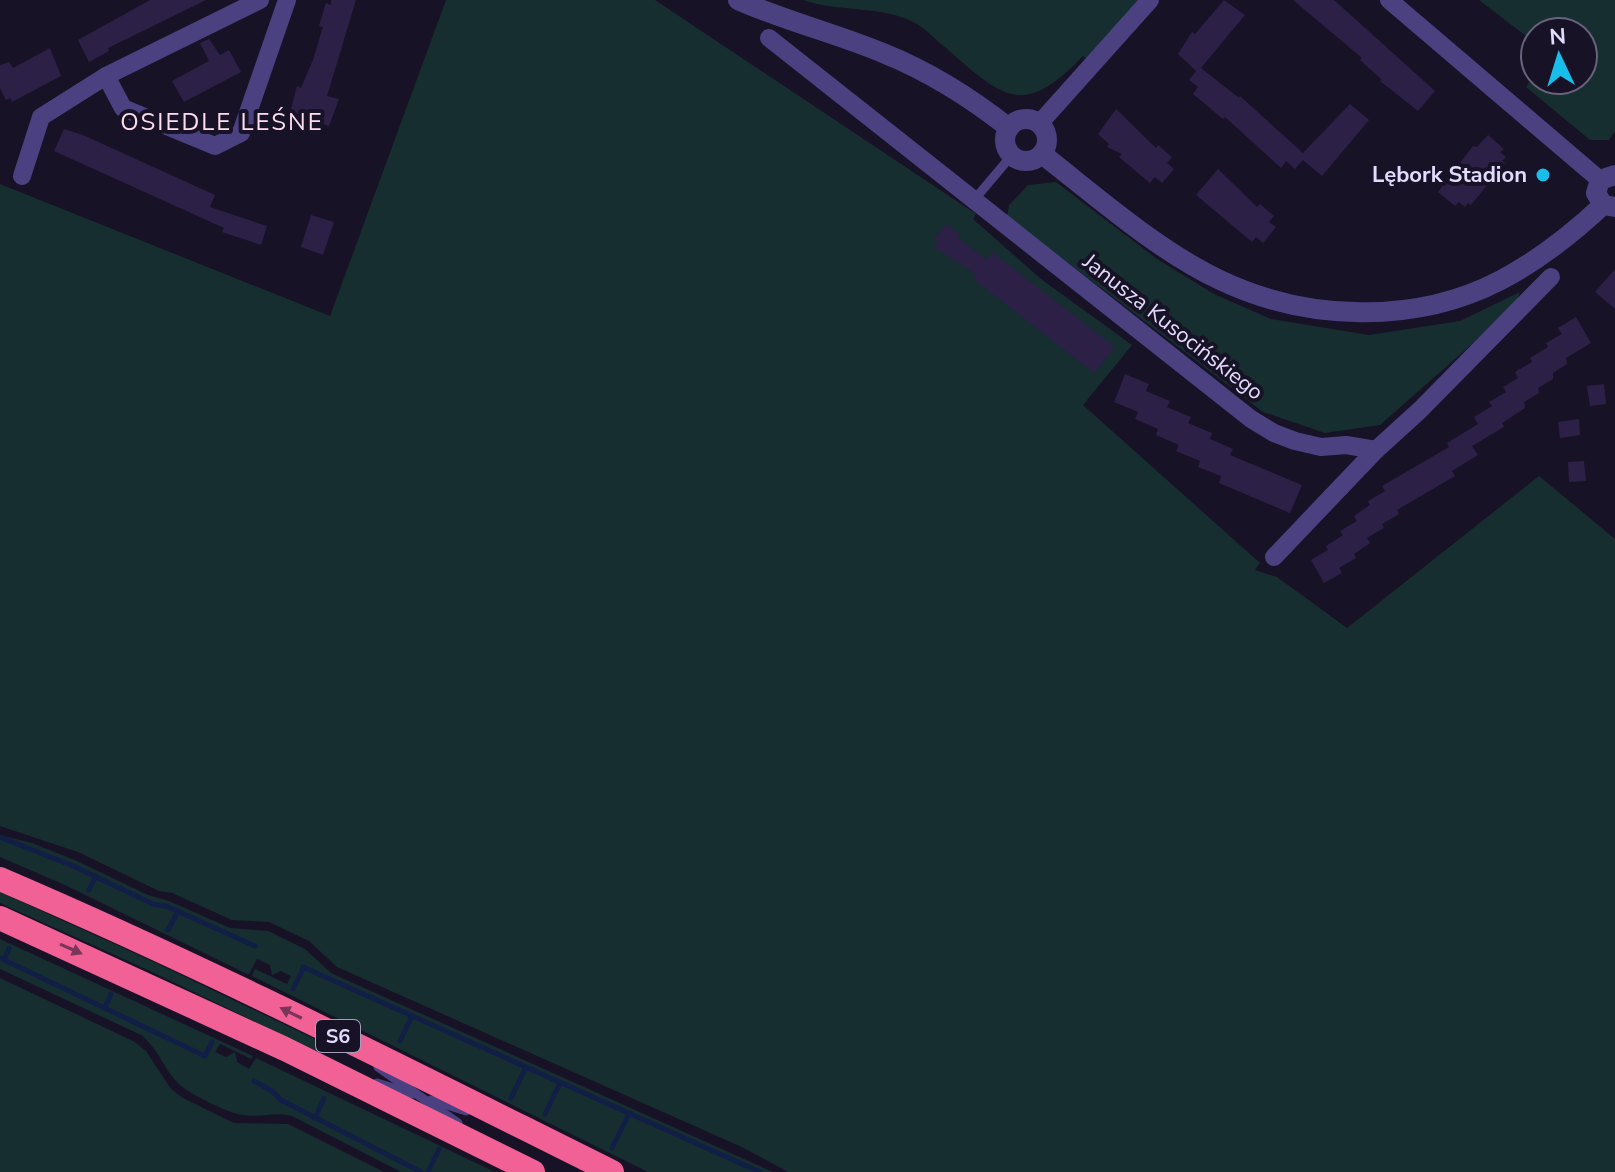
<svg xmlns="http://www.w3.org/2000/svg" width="1615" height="1172" viewBox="0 0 1615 1172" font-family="'Nunito Sans',sans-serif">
<rect width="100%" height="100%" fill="#181227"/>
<g fill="#162e30">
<path d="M446 0H655L976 214 973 219 1041 279 1132 345 1083 405 1260 563 1255 570 1277 577 1347 628 1539 476 1615 539V1172H788L744 1148 337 967 309 941 269 922 232 920 172 893 159 891 78 852 0 826V184L330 316Z"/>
<path d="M803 0H1141L1087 59 1083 56C1023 119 1003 98 946 48 937 41 927 30 917 24 881 4 840 13 803 0Z"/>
<path d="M1479 0H1615V131L1609 140H1590L1526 87 1535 74V80H1583V32H1535V43Z"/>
<path d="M1056 182 1157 259 1214 294 1271 319 1369 335 1460 321 1520 292 1514 307 1380 425 1325 433 1263 412 1007 216 1009 205 1028 185Z"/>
<path d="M0 835 32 843 77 861 148 895 169 901 230 928 268 931 305 949 331 973 773 1172H648L252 976 255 969 287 984 291 976 281 971 272 975 270 965 257 959 249 974H247L65 885 0 857Z"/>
<path d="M0 892 154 962 323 1043 318 1052 150 971 0 903Z"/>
<path d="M0 939 253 1056 251 1059 220 1044 215 1052 226 1057 235 1052 237 1062 249 1069 256 1058 495 1172H401L292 1116C275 1111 259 1118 242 1115 228 1113 190 1094 180 1085 164 1070 158 1048 141 1035L0 969Z"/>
<path d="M0 978 135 1042 146 1051 171 1089 183 1098 234 1123 288 1124 384 1172H0Z"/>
</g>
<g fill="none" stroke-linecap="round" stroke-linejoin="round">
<g stroke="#111f46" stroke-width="5">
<path d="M0 837 73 866 153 904 166 906 255 946"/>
<path d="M89 890 96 876"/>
<path d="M168 930 178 911"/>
<path d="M0 958 205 1056 212 1042"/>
<path d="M4 960 9 948"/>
<path d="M303 967 760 1172"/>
<path d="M293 989 304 967"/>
<path d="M105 1007 111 994"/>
<path d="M400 1041 412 1016"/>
<path d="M254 1081 272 1091 281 1100 421 1172"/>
<path d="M511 1098 526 1067"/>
<path d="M545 1114 560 1083"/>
<path d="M315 1118 324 1098"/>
<path d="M612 1148 629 1114"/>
<path d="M428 1172 439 1149"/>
</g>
</g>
<g fill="#2c2046">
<path d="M150 0H206L108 48 109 51 89 62 78 40Z"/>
<path d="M331 0H356L327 96 339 99 329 126 290 113 297 86 301 88 313 60 323 27 319 26 326 3 331 5Z"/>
<path d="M1224 0 1245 15 1201 68 1239 98 1240 96 1303 153 1350 104 1369 120 1322 176 1303 160 1295 169 1286 161 1281 168 1225 117 1223 119 1193 94 1198 87 1189 80 1196 71 1178 54 1192 32 1195 34Z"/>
<path d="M1293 0H1334L1435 91 1418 111 1380 81 1382 80 1360 60 1362 58Z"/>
<path d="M209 39 220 55 229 50 241 72 184 102 172 81 209 61 200 43Z"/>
<path d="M50 48 61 76 12 102 10 98 6 100 0 88V65L9 62 13 68Z"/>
<path d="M1116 109 1156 148 1158 145 1172 157 1167 163 1174 169 1162 183 1155 177 1150 183 1119 157 1122 154 1107 147 1109 144 1098 134Z"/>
<path d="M64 129 83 135 215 195 210 207 267 226 261 245 222 232 224 228 54 151Z"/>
<path d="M1488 135 1504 149 1500 152 1506 157 1502 161 1505 163 1471 205 1468 203 1465 207 1459 202 1455 206 1438 192 1473 146 1477 147Z"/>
<path d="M1218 169 1257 207 1260 204 1274 216 1269 222 1276 227 1263 243 1256 237 1252 242 1196 195Z"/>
<path d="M311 215 334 222 323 255 301 247Z"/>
<path d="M946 224 960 234 957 237 987 260 992 252 1115 347 1094 373 972 278 976 274 934 247 938 241 935 238Z"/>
<path d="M1615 269V309L1595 292Z"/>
<path d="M1576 317 1591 343 1566 358 1567 364 1553 373V379L1538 388 1539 393 1524 402 1525 408 1502 423 1504 427 1472 446 1478 455 1452 471 1455 476 1397 510 1399 514 1382 524 1384 528 1367 538 1370 543 1354 554 1356 558 1339 568 1342 573 1324 583 1311 560 1328 550 1326 546 1343 535 1340 531 1357 521 1354 516 1370 505 1368 501 1385 491 1382 486 1449 447 1447 443 1478 424 1474 417 1492 406 1489 402 1506 392 1503 387 1518 378 1515 372 1532 362 1530 358 1548 347 1546 343 1562 334 1558 328Z"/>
<path d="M1125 374 1149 384 1146 391 1170 401 1167 407 1191 417 1188 423 1212 433 1210 439 1233 449 1230 455 1302 485 1290 513 1219 483 1221 476 1198 467 1200 461 1176 451 1179 445 1156 435 1158 429 1135 419 1138 412 1114 402Z"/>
<path d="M1604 384 1606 404 1590 406 1587 386Z"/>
<path d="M1579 419 1580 435 1560 438 1558 422Z"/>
<path d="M1584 461 1586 481 1569 482 1568 462Z"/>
</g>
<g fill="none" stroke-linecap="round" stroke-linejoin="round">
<g stroke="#4b4181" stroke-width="9">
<path d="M974 200 1012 155"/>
<path d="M378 1067 458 1123"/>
<path d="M377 1083 413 1094"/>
<path d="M431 1100 466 1111"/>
</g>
<g stroke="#4b4181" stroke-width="18">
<path d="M260 0 106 76 123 108 215 146 241 133 287 0"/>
<path d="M1389 0 1600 180"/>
<path d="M769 38 1251 419 1274 433 1295 441 1321 447 1346 445 1376 450 1420 410 1551 277"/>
<path d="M1039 124 1150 0"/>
<path d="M22 176 41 117 106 76"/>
<path d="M1274 557 1376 450"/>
</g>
<g stroke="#4b4181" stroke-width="20">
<path d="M738 0C785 21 835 33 883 53 928 71 971 98 1009 128"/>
<circle cx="1026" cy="140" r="21"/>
<path d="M1042 154C1096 196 1158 251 1220 280 1306 321 1415 325 1501 280 1539 260 1572 234 1603 205"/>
<path d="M1615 175 1600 180 1596 193 1603 205 1615 207"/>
</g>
<g stroke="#f16195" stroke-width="24">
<path d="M0 879C208 968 409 1071 612 1172"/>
<path d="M0 918 285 1049 533 1172"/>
</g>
</g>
<defs><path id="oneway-solid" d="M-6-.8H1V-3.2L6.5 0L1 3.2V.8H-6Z" transform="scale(2)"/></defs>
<g fill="#7a3658">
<use href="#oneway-solid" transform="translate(71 949) rotate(24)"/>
<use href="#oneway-solid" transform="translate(291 1013) rotate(-154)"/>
</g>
<circle fill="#18bdea" stroke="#181227" stroke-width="3" cx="1543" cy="175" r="8"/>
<g text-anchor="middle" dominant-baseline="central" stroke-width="8" stroke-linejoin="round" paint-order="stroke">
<rect fill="#181227" stroke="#a69fbc" stroke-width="2" x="316" y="1020" width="44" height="32" rx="6"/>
<g font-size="20" font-weight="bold" fill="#e3dbfc">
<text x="338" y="1036">S6</text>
</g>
<g font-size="22" font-weight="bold" fill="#e3dbfc" stroke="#181227" text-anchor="end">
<text x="1527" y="175">Lębork Stadion</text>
</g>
<g font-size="22" fill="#e3dbfc" stroke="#181227">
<text transform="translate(1173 327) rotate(38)">Janusza Kusocińskiego</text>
</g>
<g font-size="24" letter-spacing="2" fill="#fcdded" stroke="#181227">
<text x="222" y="122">OSIEDLE LEŚNE</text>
</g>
</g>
<g transform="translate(1559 56) rotate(356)"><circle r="38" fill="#181227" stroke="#69627c" stroke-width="2"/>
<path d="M0-6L14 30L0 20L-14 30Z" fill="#18bdea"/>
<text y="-12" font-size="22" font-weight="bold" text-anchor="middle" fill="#e3dbfc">N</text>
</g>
</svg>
